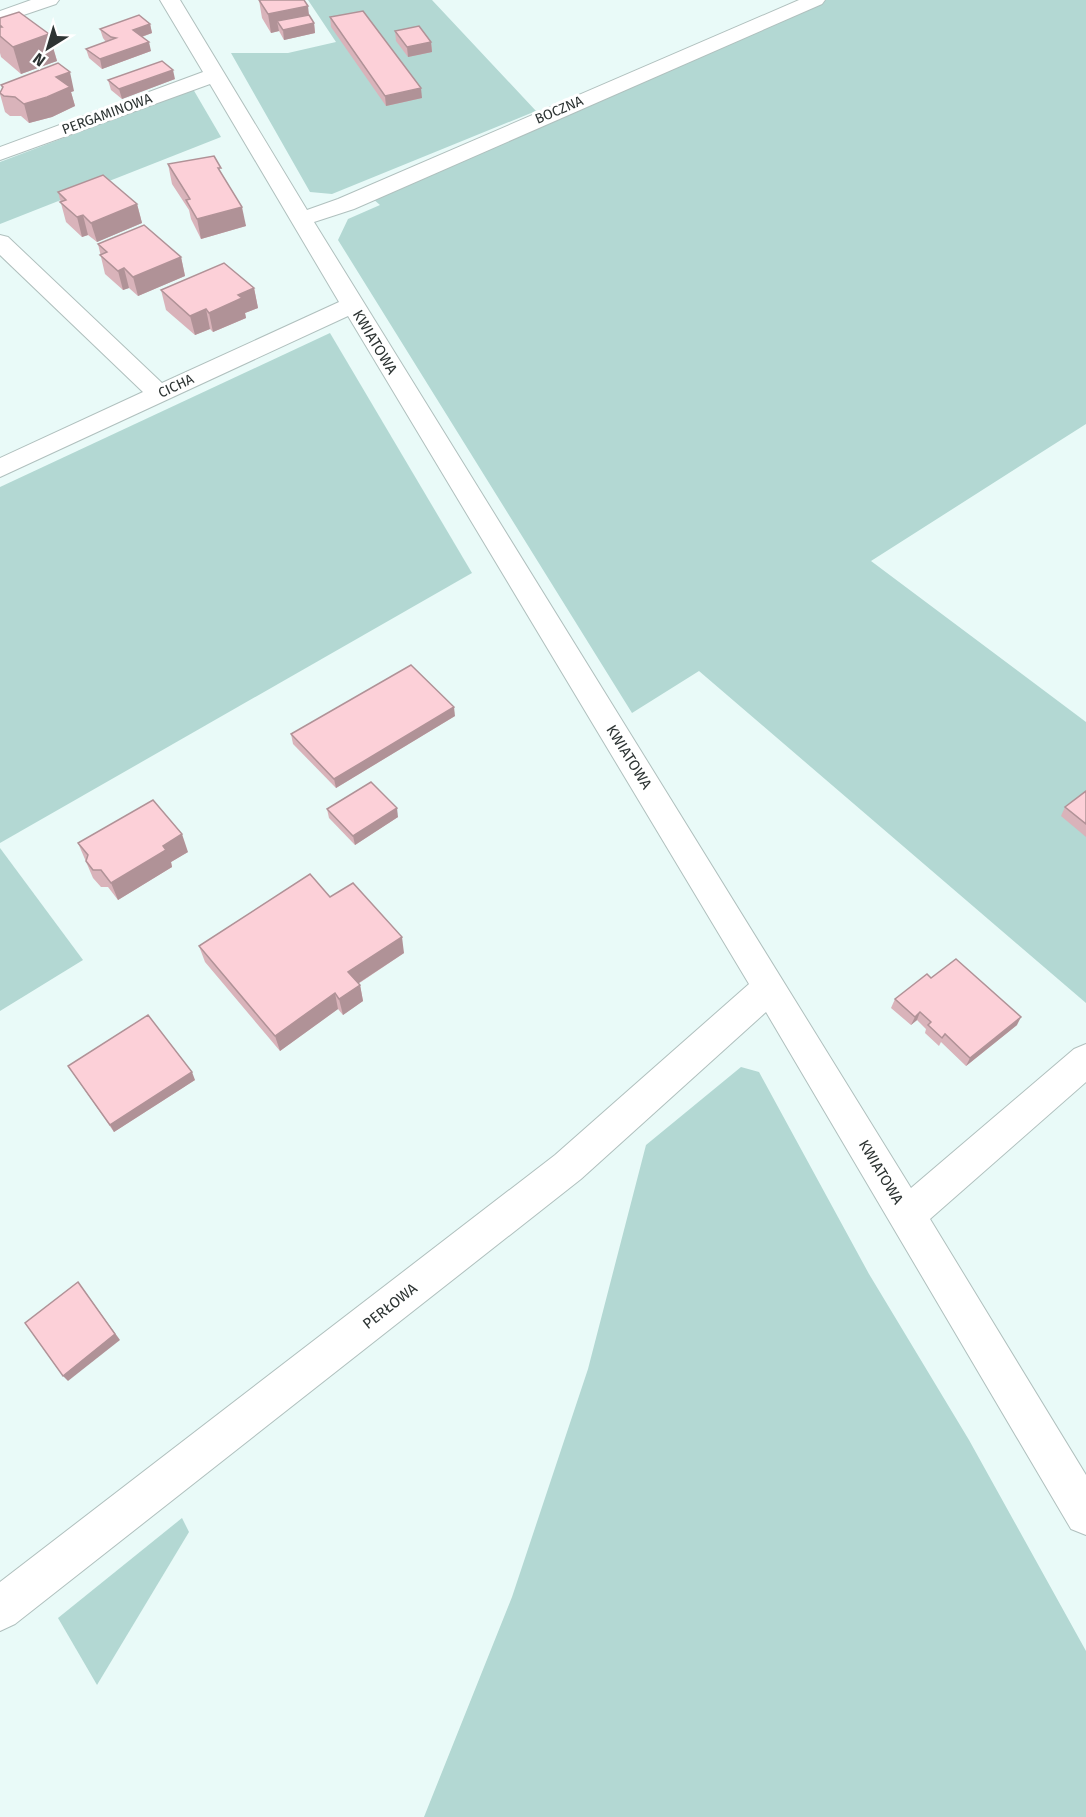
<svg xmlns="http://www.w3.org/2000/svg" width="1086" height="1817" viewBox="0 0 1086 1817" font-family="'Fira Sans',sans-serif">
<rect width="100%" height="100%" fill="#e9faf8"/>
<g fill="#b3d8d3">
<path d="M308 0H432L536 111 332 194 310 192 231 53H288L336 42Z"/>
<path d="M826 0H1086V424L871 561 1086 722V1003L699 671 632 713 338 240 348 219 380 205 372 198Z"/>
<path d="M193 89 221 137 0 224V162Z"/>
<path d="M330 333 472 573 0 843V487Z"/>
<path d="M0 848 83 960 0 1011Z"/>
<path d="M741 1067 759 1072 869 1274 969 1440 1086 1651V1817H424L512 1597 588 1369 646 1145Z"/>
<path d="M182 1518 189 1532 97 1685 58 1618Z"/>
</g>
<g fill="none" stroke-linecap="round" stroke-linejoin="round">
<g stroke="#b0c0be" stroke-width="2">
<g id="minor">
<path d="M31 0H59L56 4 0 23V11Z"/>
<path d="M160 0H180L307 210 338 199 799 0H825L822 4 354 209 314 222 911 1188 1074 1049 1086 1044V1082L930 1219 1086 1475V1535L1071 1529 766 1012 581 1179 15 1624 0 1631V1582L555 1155 749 984 348 316 0 477V458L143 392 0 255V235L8 237 162 383 339 302 210 84 0 160V147L203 72Z"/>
</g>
</g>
<use href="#minor" fill="#fff" fill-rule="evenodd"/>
</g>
<g fill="#d9b3ba">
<path d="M259 0H304L309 15 314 23 315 33 284 40 279 31 271 33 262 18Z"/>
<path d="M330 17 422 98 386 106 331 27Z"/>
<path d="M0 18 49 34 57 61 21 74 1 57 0 53Z"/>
<path d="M150 24 152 33 142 37 151 51 102 69 89 58 86 49 106 42 103 38 100 29Z"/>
<path d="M395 31 431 42 432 52 408 57 396 41Z"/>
<path d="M175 79 122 99 111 90 108 80Z"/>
<path d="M1 85 74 91 71 92 75 106 52 117 29 123 21 116H10L5 112 0 94 2 88Z"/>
<path d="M168 164 222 176 246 226 201 239 191 219 189 210 172 184Z"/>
<path d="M58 192 137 204 142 223 97 242 88 235 82 237 66 222Z"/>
<path d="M98 244 181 257 185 276 138 296 129 288 123 290 105 274Z"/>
<path d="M254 288 258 308 245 313 246 318 213 332 210 329 195 335 166 310 161 290Z"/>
<path d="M455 716 336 788 293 744 291 734Z"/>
<path d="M1086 791V837L1061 816 1065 807Z"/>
<path d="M327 809 398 817 355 845 329 818Z"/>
<path d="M78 843 188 852 171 862 172 867 118 900 108 887H101L93 878Z"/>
<path d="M330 897 404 953 358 984 360 985 363 1001 343 1015 338 1009 280 1051 205 962 199 946Z"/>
<path d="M931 978 1017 1025 966 1066 941 1042 939 1046 925 1033 926 1029 917 1020 911 1025 891 1008 895 999Z"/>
<path d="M68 1066 195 1080 114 1132Z"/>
</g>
<g fill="#b09297">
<path d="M308 6 310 24 314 23 315 33 284 40 283 30 277 21 279 31 271 33 268 14Z"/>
<path d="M150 24 152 33 135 39 133 30Z"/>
<path d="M49 34 57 61 21 74 13 47Z"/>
<path d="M149 42 151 51 102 69 100 59Z"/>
<path d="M431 42 432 52 408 57 407 47Z"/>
<path d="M173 70 175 79 122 99 119 89Z"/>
<path d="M70 72 74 91 71 92 75 106 52 117 29 123 24 104 56 77Z"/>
<path d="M421 88 422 98 386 106 385 96Z"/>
<path d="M137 204 142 223 97 242 91 223Z"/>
<path d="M242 207 246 226 201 239 197 219Z"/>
<path d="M83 215 88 235 82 237 77 217Z"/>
<path d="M181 257 185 276 138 296 133 277Z"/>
<path d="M124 268 129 288 123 290 118 271Z"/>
<path d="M254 288 258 308 245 313 246 318 213 332 209 313 238 295Z"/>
<path d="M206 309 210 329 195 335 190 316Z"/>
<path d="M454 707 455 716 336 788 334 779Z"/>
<path d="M397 808 398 817 355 845 353 836Z"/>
<path d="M182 834 188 852 171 862 172 867 118 900 111 883 163 846Z"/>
<path d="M402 937 404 953 351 988 348 972Z"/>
<path d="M360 985 363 1001 343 1015 339 999Z"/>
<path d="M335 993 338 1009 280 1051 275 1036Z"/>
<path d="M920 1012 917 1020 911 1025 915 1017Z"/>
<path d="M1021 1017 1017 1025 966 1066 970 1058Z"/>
<path d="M192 1072 195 1080 114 1132 110 1125Z"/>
<path d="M83 1289 120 1340 68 1381 63 1376Z"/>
</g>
<g fill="#fcd0d8" stroke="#b09297" stroke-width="1.5">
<path d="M259 0H304L308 6 268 14Z"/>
<path d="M363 11 421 88 385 96 330 17Z"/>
<path d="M19 12 49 34 13 47 0 36V27H2L0 25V18Z"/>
<path d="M139 15 150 24 133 30 149 42 100 59 86 49 116 38 111 37 100 29Z"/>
<path d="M309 15 314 23 283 30 277 21Z"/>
<path d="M419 26 431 42 407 47 395 31Z"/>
<path d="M162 61 173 70 119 89 108 80Z"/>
<path d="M58 63 70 72 56 77 70 87 47 97 24 104 15 97 4 96 0 93 3 87 1 85Z"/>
<path d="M214 156 221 168H218L242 207 197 219 186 200 190 199 168 164Z"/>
<path d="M103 175 137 204 91 223 83 215 77 217 60 202 66 200 58 192Z"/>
<path d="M144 225 181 257 133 277 124 268 118 271 100 255 107 252 98 244Z"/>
<path d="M224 263 254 288 238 295 242 298 209 313 206 309 190 316 161 290Z"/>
<path d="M411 665 454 707 334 779 291 734Z"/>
<path d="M371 782 397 808 353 836 327 809Z"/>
<path d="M1086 791V824L1065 807Z"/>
<path d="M153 800 182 834 163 846 166 850 111 883 101 870H93L86 861 88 855 78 843Z"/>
<path d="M310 874 330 897 353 883 402 937 348 972 360 985 339 999 335 993 275 1036 199 946Z"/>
<path d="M956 959 1021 1017 970 1058 945 1034 942 1038 928 1025 931 1022 920 1012 915 1017 895 999 927 974 931 978Z"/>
<path d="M148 1015 192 1072 110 1125 68 1066Z"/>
<path d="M78 1282 115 1334 63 1376 25 1323Z"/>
</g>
<g text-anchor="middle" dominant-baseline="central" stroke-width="6" stroke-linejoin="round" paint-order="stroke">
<g font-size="14" fill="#2d3433" stroke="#fff">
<text transform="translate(559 110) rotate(-23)">BOCZNA</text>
<text transform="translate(107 114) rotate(-20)">PERGAMINOWA</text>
<text transform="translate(176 386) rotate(-25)">CICHA</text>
</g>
<g font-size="15" fill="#2d3433" stroke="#fff">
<text transform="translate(375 342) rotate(59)">KWIATOWA</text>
<text transform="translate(629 757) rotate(58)">KWIATOWA</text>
<text transform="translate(881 1172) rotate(59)">KWIATOWA</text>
<text transform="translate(390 1306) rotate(-38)">PERŁOWA</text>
</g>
</g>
<g transform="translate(48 48) rotate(217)" stroke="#ffffff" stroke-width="4.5" paint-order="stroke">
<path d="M0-4.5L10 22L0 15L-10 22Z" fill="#2d3433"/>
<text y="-9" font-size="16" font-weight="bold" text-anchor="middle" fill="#2d3433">N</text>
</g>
</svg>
